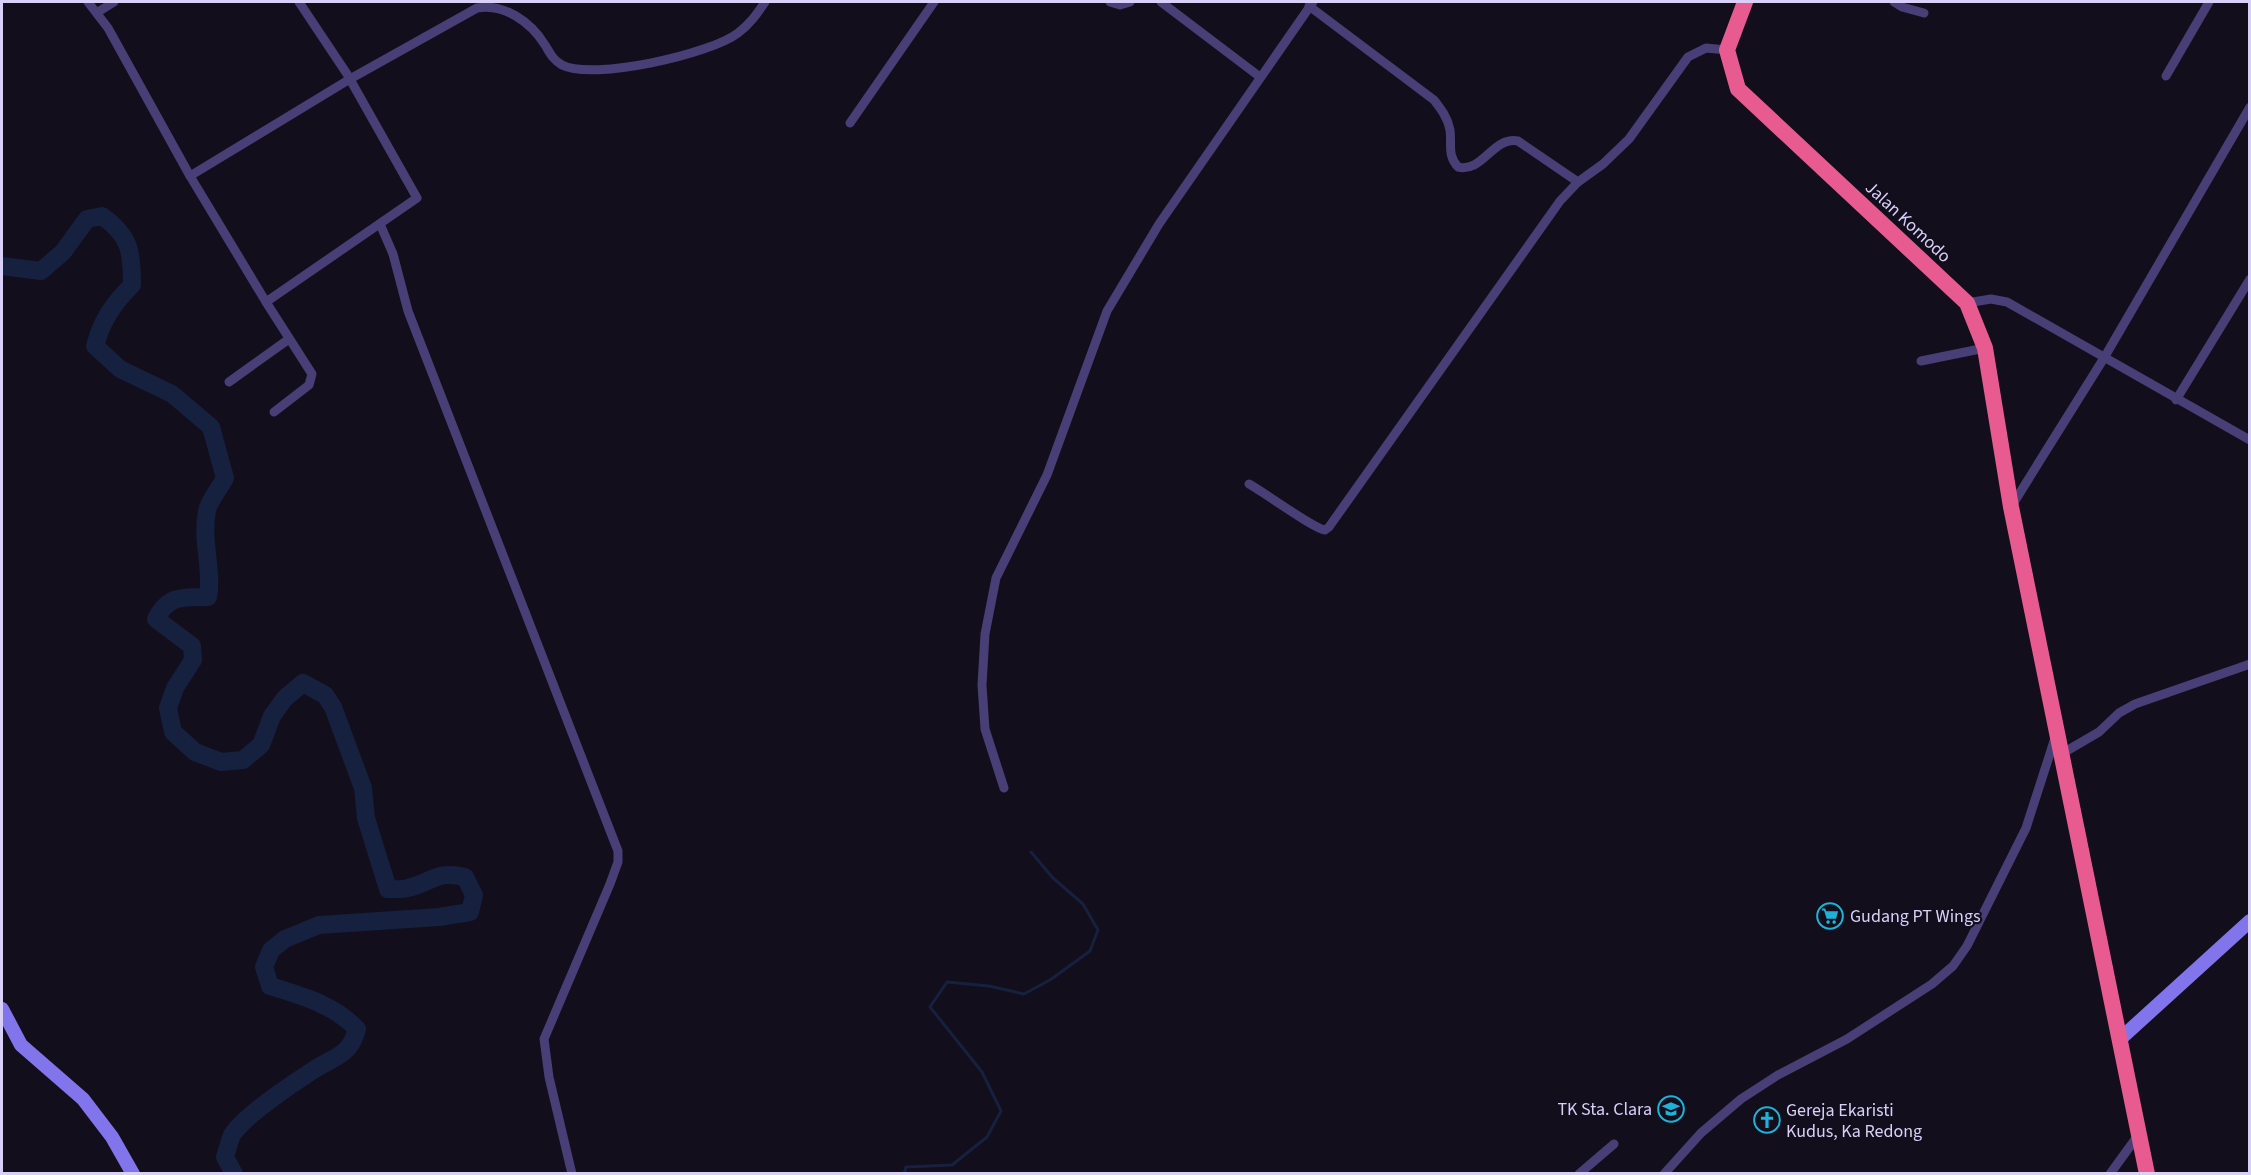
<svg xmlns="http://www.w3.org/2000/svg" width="2251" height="1175" viewBox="0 0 2251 1175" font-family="'Source Sans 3',sans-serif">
<rect width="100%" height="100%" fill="#120e1c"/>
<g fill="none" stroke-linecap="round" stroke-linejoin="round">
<path stroke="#15213f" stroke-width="3" d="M904 1174 906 1167 952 1165 987 1137 1001 1111 982 1072 930 1007 947 982 989 986 1024 994 1050 980 1090 951 1098 930 1083 904 1053 878 1031 852"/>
<path stroke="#15213f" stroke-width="18" d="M2 266 41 271 63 252 87 219 102 216C130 236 132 251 132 285 113 304 102 320 95 346L120 369 172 394 211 427 225 478C220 488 209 500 207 511 201 541 213 569 208 597 184 597 168 595 156 619L192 646 193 660 175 688 168 708 173 732 195 752 221 762 243 760 261 745 272 716 285 698 303 683 325 695 333 707 363 788 366 818 388 889C394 889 402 890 408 888 433 882 436 870 465 877L474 895 470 912 439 917 319 925 285 939 271 950 264 967 270 986C302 996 333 1004 357 1029 350 1057 332 1057 312 1071 292 1084 243 1117 232 1135 229 1142 227 1151 225 1157L234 1174"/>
<g stroke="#473f75" stroke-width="9">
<path d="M88 2 108 28 190 176 266 302 417 198 347 74 299 2"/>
<path d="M1110 2 1120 5 1130 2"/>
<path d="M1161 2 1260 77"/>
<path d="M1894 2 1902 7 1924 13"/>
<path d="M1309 6 1434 100C1441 109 1448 118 1450 130 1452 145 1447 155 1458 167 1483 173 1493 136 1518 141L1578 182"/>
<path d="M98 12 114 2"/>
<path d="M2166 76 2209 2"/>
<path d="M850 123 934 2"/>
<path d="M190 176 350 79 477 8C504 3 531 22 545 45 550 53 553 60 562 65 593 81 711 54 738 33 750 24 757 14 765 2"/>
<path d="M380 224 393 254 408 311 618 851V862L610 884 544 1039 549 1077 572 1174"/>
<path d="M266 302 312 374 309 385 274 412"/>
<path d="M1967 303 1991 299 2007 302 2250 440"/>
<path d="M1921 361 1985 348"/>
<path d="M229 382 289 339"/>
<path d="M2176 400 2250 279"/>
<path d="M1249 484C1264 492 1314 529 1325 530L1329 527 1560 201 1578 182 1603 164 1629 139 1688 57 1706 48 1727 50"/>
<path d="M2011 507 2104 358 2250 107"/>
<path d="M2063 753 2099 732 2119 713 2135 704 2250 664"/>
<path d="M1004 788 985 729 982 685 985 634 996 578 1047 475 1107 311 1159 224 1313 2"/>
<path d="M1579 1174 1614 1144"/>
<path d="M1664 1174 1701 1133 1741 1099 1778 1075 1847 1039 1932 984 1953 966 1967 946 2026 828 2055 738"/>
<path d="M2110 1174 2139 1134"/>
</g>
<g stroke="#8274eb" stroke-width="14">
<path d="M2 1009 21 1045 83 1099 112 1137 133 1174"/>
<path d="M2119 1040 2250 921"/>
</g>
<path stroke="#e85b91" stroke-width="16" d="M1745 2 1727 50 1738 89 1967 303 1985 348 2011 507 2147 1174"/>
</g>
<defs>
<g id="supermarket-ring" transform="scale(1.35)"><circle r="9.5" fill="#120e1c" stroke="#1eb2d6" stroke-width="1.5"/><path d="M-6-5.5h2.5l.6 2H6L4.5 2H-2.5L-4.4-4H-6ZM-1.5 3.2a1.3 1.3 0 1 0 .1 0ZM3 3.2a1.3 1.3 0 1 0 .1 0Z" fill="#1eb2d6"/></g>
<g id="school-ring" transform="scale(1.35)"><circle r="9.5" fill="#120e1c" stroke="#1eb2d6" stroke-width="1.5"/><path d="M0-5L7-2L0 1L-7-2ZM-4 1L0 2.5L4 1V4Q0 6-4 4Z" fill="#1eb2d6"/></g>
<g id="church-ring" transform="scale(1.35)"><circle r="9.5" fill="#120e1c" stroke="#1eb2d6" stroke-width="1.5"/><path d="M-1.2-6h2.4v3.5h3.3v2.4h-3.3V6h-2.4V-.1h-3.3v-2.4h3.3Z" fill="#1eb2d6"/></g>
</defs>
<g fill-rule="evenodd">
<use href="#supermarket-ring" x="1830" y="916"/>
<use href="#school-ring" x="1671" y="1109"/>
<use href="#church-ring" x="1767" y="1120"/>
</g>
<g text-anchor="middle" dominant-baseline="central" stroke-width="4.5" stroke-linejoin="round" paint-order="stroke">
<g font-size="18" fill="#d8d0f8" stroke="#120e1c">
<text transform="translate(1908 222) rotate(43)">Jalan Komodo</text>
</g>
<g font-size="18" fill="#d8d0f8" stroke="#120e1c" text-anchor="start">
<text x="1850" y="916">Gudang PT Wings</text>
<text x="1652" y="1109" text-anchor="end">TK Sta. Clara</text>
<text x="1786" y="1110">Gereja Ekaristi<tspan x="1786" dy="21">Kudus, Ka Redong</tspan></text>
</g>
</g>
<rect width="2251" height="1175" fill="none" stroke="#d8d0f8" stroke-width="6"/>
</svg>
